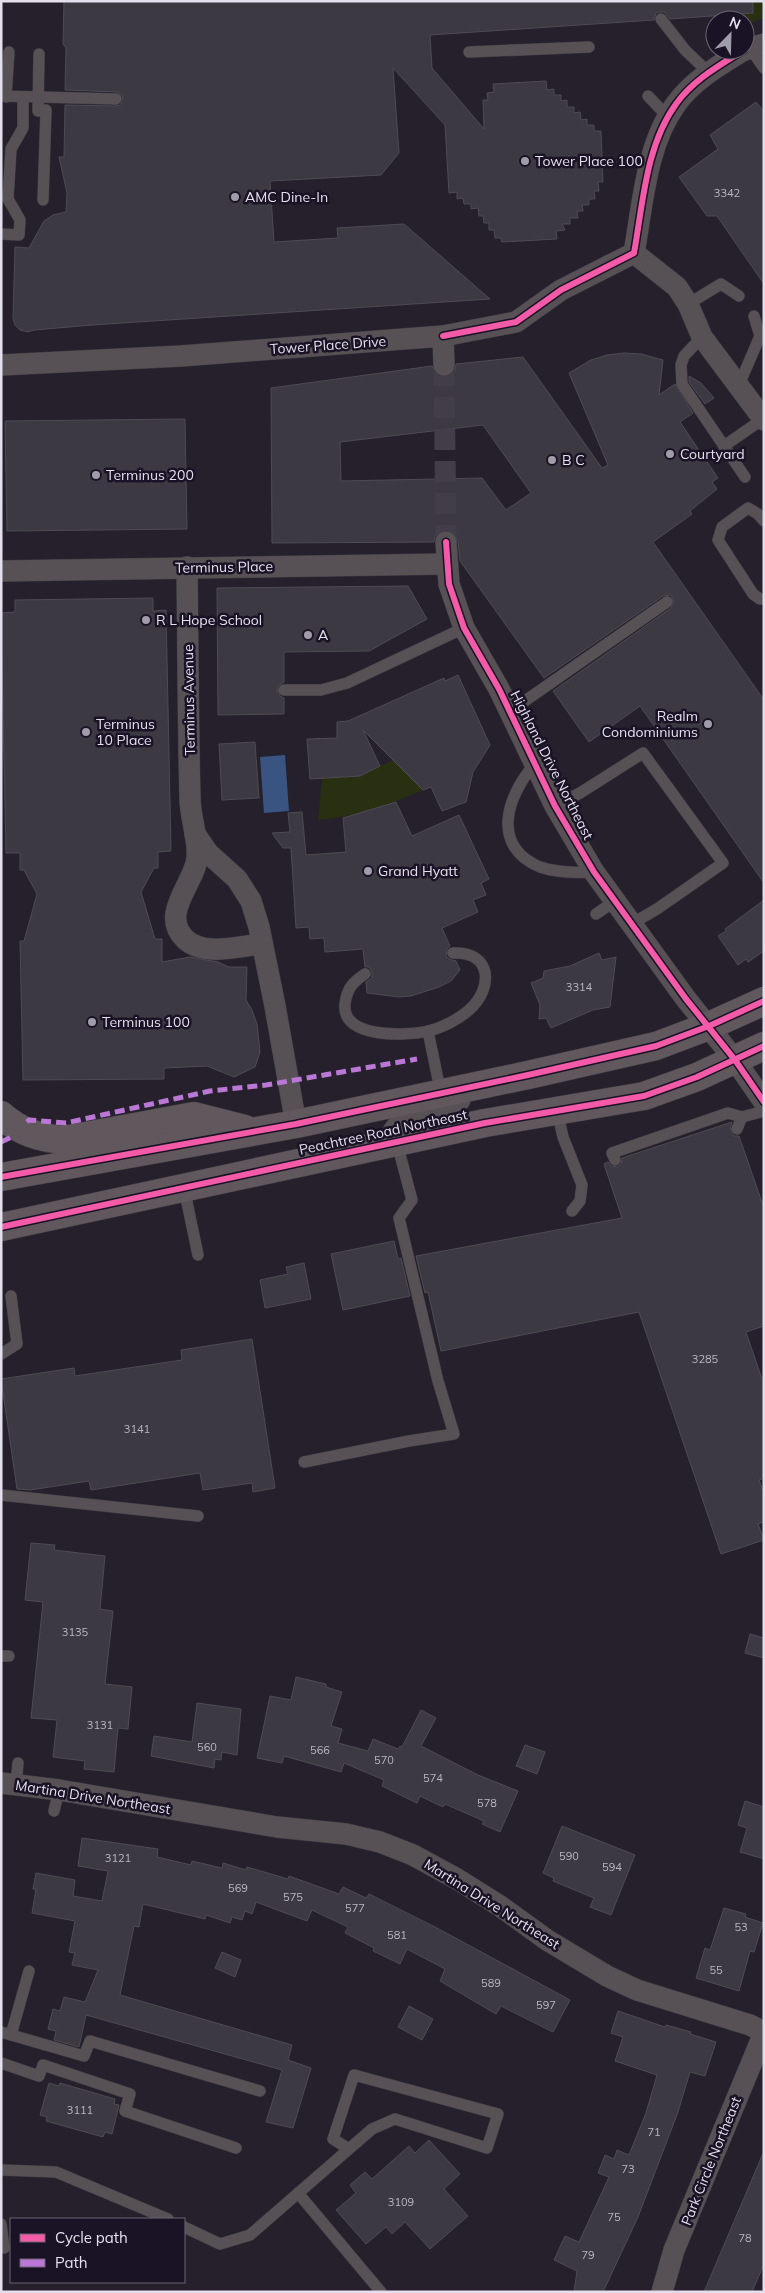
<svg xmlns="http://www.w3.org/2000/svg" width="765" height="2293" viewBox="0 0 765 2293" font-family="Mulish,sans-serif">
<rect width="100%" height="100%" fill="#25202b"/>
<g fill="#283011">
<path d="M738 1H764V18L745 25V20H739Z"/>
<path d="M393 760 423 790C389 805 355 817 318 820L322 778 360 776Z"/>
</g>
<path fill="#395481" d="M285 755 289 811 264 813 260 757Z"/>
<g fill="#3d3943" stroke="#4f4b54" fill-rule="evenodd">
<path d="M64 1H753V13L670 19 664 12H660L656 13 654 20 430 35 432 68 484 129 483 100H488L487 93 494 92 493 84 546 81 547 90 554 89V95H561V101L567 100V107H574V113L580 112 581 120 587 119V125H594V131H601L603 182H598L599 191H594L595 199H589V205H582L583 211H577L578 218H570V224H562L565 230 556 231 557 239 502 242 501 238H495L494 230H489V223H484L483 216H479L478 208 471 209V204H464L463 198 457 199V192L449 193 445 125 393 68 399 153 381 175 270 181 274 242 338 238 337 228 404 224 490 299 92 325 34 330 28 332 20 330 15 325 13 318 15 247 29 248 44 221 53 215 66 212 67 193 59 157H64L65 105 116 106 120 105 123 100 122 95 117 92 65 90 66 48 63 44Z"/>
<path d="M756 102 764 111V284L717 216H707L679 177 718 149 710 135Z"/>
<path d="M624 353 641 354 663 360 659 395 675 384 693 413 680 422 718 478 712 482 717 489 690 511 692 514 653 542 764 700V883L640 706 589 742 553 691 671 608 674 602 671 595 663 596 544 678 460 561 458 541 452 531 446 530 439 531 435 536 434 542 272 543 271 388 432 366 438 376 445 377 455 371 456 364 523 357 602 468 608 465 569 373 591 360 607 355ZM483 425 531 493 506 510 482 478 341 481 340 442Z"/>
<path d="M689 376 701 383 714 398 705 404 689 382Z"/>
<path d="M185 419 187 529 7 531 5 421Z"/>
<path d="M408 586 427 619 369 651 284 652V682L278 686 277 690 280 696 284 698V714L218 715 217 588Z"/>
<path d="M153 598V611L166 610 171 851 158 852V868H154L141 892 155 939H162V962L190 957 218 962 229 967H247L246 1000 252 1010 257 1024 260 1052 255 1067 234 1077 207 1066 164 1068V1079L23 1080 20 941H24L37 894 24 870H20V853H6L1 613 15 612V600Z"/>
<path d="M458 675 490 745 473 772 466 802 442 811 431 787 423 790 363 730 380 766 360 776 310 779 307 739 337 738V722L348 721 444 678 445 681Z"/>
<path d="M255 742 259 798 222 800 219 744Z"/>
<path d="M396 802 412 836 459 815 489 879 481 883 486 895 473 900 478 912 442 928 450 946 447 949 446 956 449 959 456 961 460 970 451 981 439 987 411 996 399 997 367 993 366 982 372 978V973L369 967H365L363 949 325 952 324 938 310 939 309 927 296 928 291 848H283L272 833 290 832 288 813 302 812 306 855 346 852 343 818Z"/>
<path d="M764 900V951L748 962 746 959 738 965 718 936 726 931 725 929Z"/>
<path d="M599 953 602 960 616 957 610 1007 593 1010 551 1028 546 1018 539 1019 540 1005 531 983 543 978 544 971 570 966Z"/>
<path d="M732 1122 730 1130 734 1136H739L764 1208V1326L746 1332 764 1385V1478L759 1480 764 1493V1522L758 1524 764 1540 721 1554 639 1312 441 1351 428 1292 425 1293 416 1256 622 1218 604 1164 608 1162 611 1166 617 1167 621 1164 622 1158Z"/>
<path d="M394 1241 398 1259 401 1258 410 1296 343 1310 331 1254Z"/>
<path d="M304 1263 311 1299 265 1308 260 1280 288 1274 286 1267Z"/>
<path d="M252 1339 275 1488 253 1492 252 1483 203 1490 200 1473 91 1490 89 1481 30 1490 17 1489 1 1379 74 1368 75 1376 182 1360 181 1350Z"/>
<path d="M31 1543 55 1545 54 1550 105 1556 100 1609 113 1611 105 1684 132 1687 128 1729 118 1728 114 1772 84 1769 85 1761 53 1757 57 1720 31 1718 43 1602 25 1600Z"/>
<path d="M750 1634 764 1638V1658L745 1653Z"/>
<path d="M296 1677 326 1684V1687L342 1692 331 1726 342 1729 338 1743 368 1751 373 1739 398 1749 400 1746 402 1747 421 1710 436 1718 421 1746 478 1775 518 1791 500 1832 482 1824 484 1821 445 1804 443 1807 420 1796 417 1803 382 1786 384 1780 344 1763 341 1772 284 1756 282 1763 257 1758 270 1696 291 1700Z"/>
<path d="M197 1703 241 1709 237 1755 222 1752 221 1760 215 1759 214 1768 151 1756 154 1736 192 1742Z"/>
<path d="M525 1745 545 1752 537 1774 516 1766Z"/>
<path d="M745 1801 764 1807V1859L740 1852 747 1828 738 1825Z"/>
<path d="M562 1826 635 1855 611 1915 590 1907 594 1898 553 1881 554 1878 543 1873Z"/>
<path d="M82 1838 158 1849 157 1857 191 1865 192 1861 222 1868 223 1863 246 1870 247 1867 288 1879 289 1876 339 1894 343 1887 366 1898 369 1894 437 1928 570 2000 553 2032 501 2006 496 2014 440 1981 445 1969 407 1949 400 1964 373 1951 374 1948 345 1933 348 1927 312 1910 307 1921 256 1902 252 1914 245 1911 242 1920 232 1917 230 1923 206 1915 205 1919 143 1904 139 1927 134 1926 120 1995 292 2045 288 2060 311 2068 293 2128 266 2122 282 2070 86 2015 79 2047 54 2040 56 2031 48 2029 53 2009 60 2011 64 1997 85 2002 98 1970 72 1965 75 1953 69 1952 75 1921 32 1913 36 1889H33L36 1873 75 1880 73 1896 102 1901 108 1871 78 1866Z"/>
<path d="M724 1908 746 1914 745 1917 763 1923 754 1952 750 1951 739 1991 696 1978 705 1948 710 1950Z"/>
<path d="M222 1952 241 1960 235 1977 215 1968Z"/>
<path d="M409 2006 433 2019 422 2040 398 2027Z"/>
<path d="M618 2011 665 2027 666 2025 691 2032 690 2034 716 2042 705 2076 690 2072 678 2112 638 2217 603 2292H574L577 2271 554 2260 565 2236 579 2242 609 2177 598 2173 605 2155 614 2159 617 2150 629 2155 646 2113 657 2075 615 2061 623 2037 611 2033Z"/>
<path d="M49 2083 59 2086 60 2083 115 2099 114 2104 119 2105 112 2134 105 2132 103 2137 46 2121 47 2117 40 2115Z"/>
<path d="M429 2140 460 2174 444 2189 468 2216 430 2249 405 2222 392 2234 386 2227 366 2244 336 2210 356 2193 350 2185 365 2172 372 2179 409 2146 415 2153Z"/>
<path d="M764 2151V2264L752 2292H704Z"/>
</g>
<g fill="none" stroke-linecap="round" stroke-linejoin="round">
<path stroke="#423d48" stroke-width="21" stroke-dasharray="21 11" stroke-linecap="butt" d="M444 365 446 542"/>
<g stroke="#403c45" stroke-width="12">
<g id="lane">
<path d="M661 19 685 50 708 72"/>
<path d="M750 48 764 68"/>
<path d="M469 52 589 47"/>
<path d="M39 54 38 111 46 110 43 200"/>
<path d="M1 96 116 99"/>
<path d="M648 96 668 117"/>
<path d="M6 97 9 52"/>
<path d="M1 234 19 235 20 220 8 199 11 149 23 128V97"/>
<path d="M688 304 721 284 739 296"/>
<path d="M702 337 684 356 681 365 682 384 745 477"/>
<path d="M739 385 760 336 754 316"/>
<path d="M724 446 763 419"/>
<path d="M764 521 758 514 748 508 722 527 718 540 753 594 760 599H764"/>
<path d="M284 690H321L347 683 464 628"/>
<path d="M509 712 667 602"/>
<path d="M534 765C507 796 490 846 540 867 557 873 576 873 594 872"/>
<path d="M555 806 580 793 643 753 723 863 657 909 631 924"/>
<path d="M596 914 615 901"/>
<path d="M365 974C353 982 347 988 345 1004 341 1039 407 1036 428 1031 442 1028 459 1019 469 1010 494 988 492 951 453 953"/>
<path d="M428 1031 441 1094"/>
<path d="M557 1111 563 1137 582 1185 580 1201 572 1211"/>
<path d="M737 1129 742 1117"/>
<path d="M615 1160 612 1153 728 1113 742 1117 764 1111"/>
<path d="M184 1188 198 1255"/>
<path d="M1 1354 17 1344 11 1296"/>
<path d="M304 1462 409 1441 454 1434 438 1381 399 1218 412 1200 397 1143"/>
<path d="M1 1495 198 1516"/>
<path d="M1 1656H9"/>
<path d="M16 1784 18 1763"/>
<path d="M54 1811 59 1790"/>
<path d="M1 2032 84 2056 90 2041 260 2091"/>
<path d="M11 2035 29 1971"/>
<path d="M1 2063 39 2076 43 2065 130 2094 125 2111 236 2148"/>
<path d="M1 2170 56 2172 168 2219"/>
<path d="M298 2193 381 2292"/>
<path d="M1 2224 4 2248"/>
<path d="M184 2227 220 2244 250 2235 372 2129 395 2119 487 2148 498 2114 354 2075 333 2139 349 2149"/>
</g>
</g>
<g stroke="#403c45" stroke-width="22">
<g id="street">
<path d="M745 50 764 44"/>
<path d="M634 253C643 203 646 145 676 104 693 80 720 65 744 50"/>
<path d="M634 253 677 287 688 304 702 337 764 420"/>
<path d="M443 336 444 365"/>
<path d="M1 365 181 356 443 336 516 322 561 290 634 253"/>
<path d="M446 542 449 584 464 628 499 689 555 806 594 872 686 999 735 1060 764 1102"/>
<path d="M187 567C188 644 188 721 190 798 190 818 199 839 197 858 195 883 159 914 185 939 204 957 239 946 262 944"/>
<path d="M1 571 446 564"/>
<path d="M195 834 208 853 237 879 251 901 259 927 275 1006 296 1124"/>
<path d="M397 1143 394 1130 402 1120 460 1100"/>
<path d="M1 1783 59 1790 277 1827 346 1834 380 1842 413 1855 457 1879 500 1906 547 1940 607 1976 637 1990 750 2025 764 2032"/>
<path d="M662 2292 674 2250 764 2033"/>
</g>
</g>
<g stroke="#403c45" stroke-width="29">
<g id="highway">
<path d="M1 1115C20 1132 39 1138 64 1140L194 1116 245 1129"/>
<path d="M1 1177 296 1124 528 1075 656 1046 709 1026 764 1001"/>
<path d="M1 1227 485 1123 644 1096 697 1077 764 1046"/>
</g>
</g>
<use href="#lane" stroke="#575155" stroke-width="11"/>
<use href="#street" stroke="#575155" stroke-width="21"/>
<use href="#highway" stroke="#60585c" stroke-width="28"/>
<g stroke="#ba77d6" stroke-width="5" stroke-dasharray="10 5" stroke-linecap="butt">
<path d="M27 1122 29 1120 66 1123 210 1091 266 1085 417 1059"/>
<path d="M1 1142 14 1136"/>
</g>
<g stroke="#1a1225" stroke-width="9">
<g id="cycleway">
<path d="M443 336 516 322 561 290 634 253C643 203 646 145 676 104 693 80 720 65 744 50"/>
<path d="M446 542 449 584 464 628 499 689 555 806 594 872 686 999 735 1060 764 1102"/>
<path d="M1 1177 296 1124 528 1075 656 1046 709 1026 764 1001"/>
<path d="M1 1227 485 1123 644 1096 697 1077 764 1046"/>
</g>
</g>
<use href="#cycleway" stroke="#f35aa7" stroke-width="6"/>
</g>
<g fill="#a19ca9" stroke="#1a1225" stroke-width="2">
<circle cx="525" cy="161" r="5"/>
<circle cx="235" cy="197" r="5"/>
<circle cx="670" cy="454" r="5"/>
<circle cx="552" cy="460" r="5"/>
<circle cx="96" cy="475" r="5"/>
<circle cx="146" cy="620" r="5"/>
<circle cx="308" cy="635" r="5"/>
<circle cx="708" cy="724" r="5"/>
<circle cx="86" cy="732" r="5"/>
<circle cx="368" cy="871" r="5"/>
<circle cx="92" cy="1022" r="5"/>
</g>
<g text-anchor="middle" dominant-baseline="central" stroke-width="5" stroke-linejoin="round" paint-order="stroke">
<g font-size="11" fill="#bab6c2">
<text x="727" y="193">3342</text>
<text x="579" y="987">3314</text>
<text x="705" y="1359">3285</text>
<text x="137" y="1429">3141</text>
<text x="75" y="1632">3135</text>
<text x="100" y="1725">3131</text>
<text x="207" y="1747">560</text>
<text x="320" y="1750">566</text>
<text x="384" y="1760">570</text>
<text x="433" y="1778">574</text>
<text x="487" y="1803">578</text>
<text x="569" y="1856">590</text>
<text x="118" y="1858">3121</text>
<text x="612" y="1867">594</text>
<text x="238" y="1888">569</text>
<text x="293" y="1897">575</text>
<text x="355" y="1908">577</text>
<text x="741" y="1927">53</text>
<text x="397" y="1935">581</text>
<text x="716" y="1970">55</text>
<text x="491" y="1983">589</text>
<text x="546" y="2005">597</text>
<text x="80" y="2110">3111</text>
<text x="654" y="2132">71</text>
<text x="628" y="2169">73</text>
<text x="401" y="2202">3109</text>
<text x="614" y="2217">75</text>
<text x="745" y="2238">78</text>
<text x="588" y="2255">79</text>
</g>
<g font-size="14" fill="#e4dfed" stroke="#1a1225" text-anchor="start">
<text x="535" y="161">Tower Place 100</text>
<text x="245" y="197">AMC Dine-In</text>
<text x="680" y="454">Courtyard</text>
<text x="562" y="460">B C</text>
<text x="106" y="475">Terminus 200</text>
<text x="156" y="620">R L Hope School</text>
<text x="318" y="635">A</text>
<text x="698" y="716" text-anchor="end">Realm<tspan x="698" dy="16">Condominiums</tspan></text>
<text x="96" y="724">Terminus<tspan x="96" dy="16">10 Place</tspan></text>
<text x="378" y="871">Grand Hyatt</text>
<text x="102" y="1022">Terminus 100</text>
</g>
<g font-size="14" fill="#e4dfed" stroke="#1a1225">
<text transform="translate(328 345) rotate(-4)">Tower Place Drive</text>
<text transform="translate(224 567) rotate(-1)">Terminus Place</text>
<text transform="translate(189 700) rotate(-91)">Terminus Avenue</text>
<text transform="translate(552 765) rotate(63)">Highland Drive Northeast</text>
<text transform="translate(383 1132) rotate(-12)">Peachtree Road Northeast</text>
<text transform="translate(93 1797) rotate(9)">Martina Drive Northeast</text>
<text transform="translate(492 1904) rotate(32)">Martina Drive Northeast</text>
<text transform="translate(711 2161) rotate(-68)">Park Circle Northeast</text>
</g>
</g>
<rect width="765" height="2293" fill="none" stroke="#e4dfed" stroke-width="5"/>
<rect x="10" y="2218" width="175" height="65" fill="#1a1225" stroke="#6b6475"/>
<rect x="20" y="2234" width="25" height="8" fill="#f35aa7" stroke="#6b6475"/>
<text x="55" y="2243" font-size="15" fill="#e4dfed">Cycle path</text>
<rect x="20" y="2259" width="25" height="8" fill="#ba77d6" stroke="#6b6475"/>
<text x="55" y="2268" font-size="15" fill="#e4dfed">Path</text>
<g transform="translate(730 35) rotate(23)"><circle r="24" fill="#1a1225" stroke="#6b6475"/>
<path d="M0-4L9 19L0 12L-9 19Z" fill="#a19ca9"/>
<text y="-8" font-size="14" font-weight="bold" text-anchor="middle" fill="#e4dfed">N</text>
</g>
</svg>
